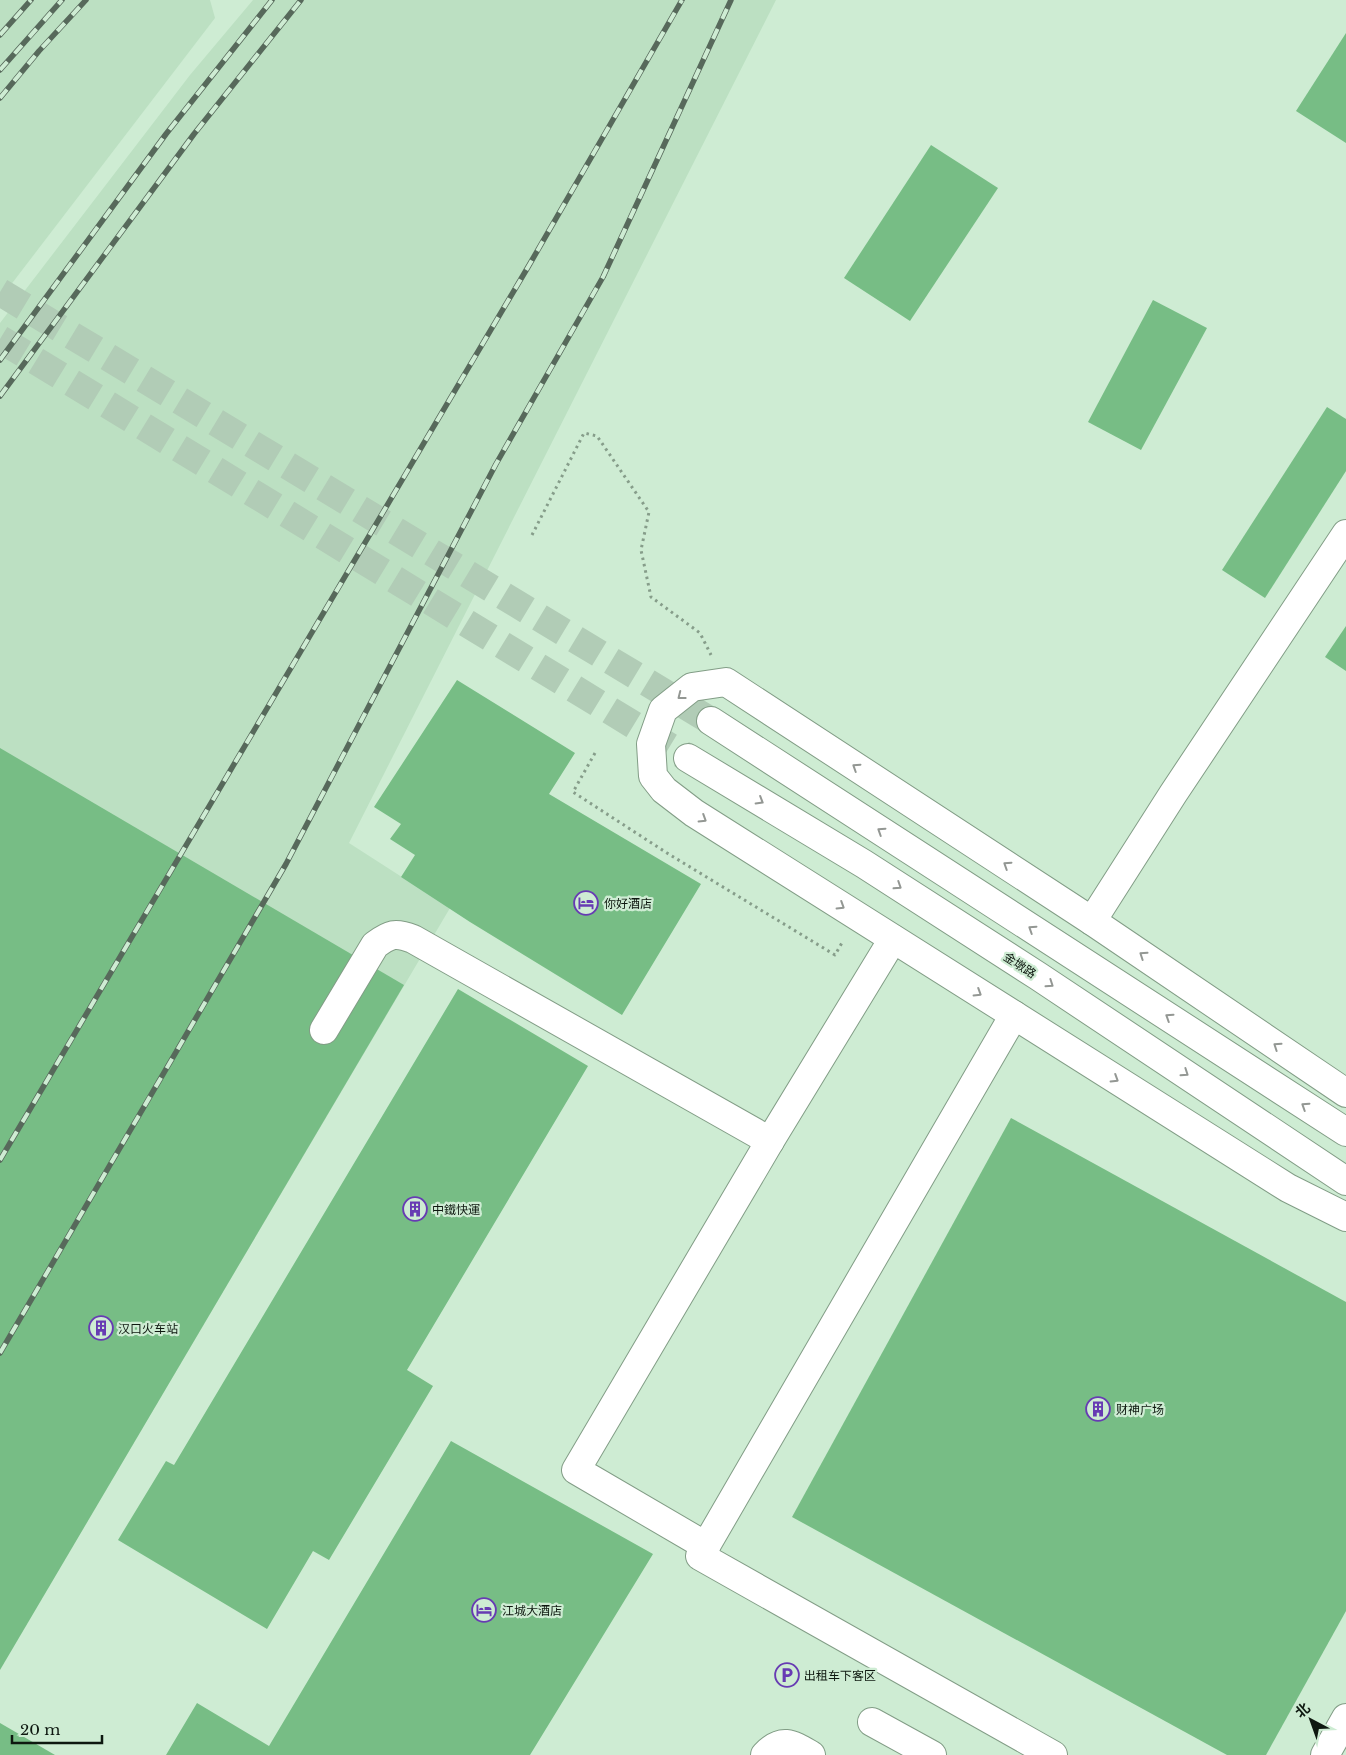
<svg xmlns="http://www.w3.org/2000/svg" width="1346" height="1755" viewBox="0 0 1346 1755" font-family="'Libre Baskerville','Noto Sans SC',serif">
<rect width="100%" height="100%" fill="#ceecd3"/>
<g fill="#bce0c2">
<path d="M0 0H210L215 18 0 299Z"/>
<path d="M253 0H776L349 843 450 908 0 1669V323L190 75Z"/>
</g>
<g fill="#77bd85">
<path d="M1346 33V143L1296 111Z"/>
<path d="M931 145 998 188 910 321 844 278Z"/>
<path d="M1153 300 1207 328 1141 450 1088 422Z"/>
<path d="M1327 407 1346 419V471L1265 598 1222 570Z"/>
<path d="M1346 626V671L1325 657Z"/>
<path d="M457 680 575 753 549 794 701 884 622 1015 470 922 401 877 415 855 390 839 401 824 374 807Z"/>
<path d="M0 748 404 985 0 1670Z"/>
<path d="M458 989 588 1066 407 1370 433 1386 329 1560 313 1551 267 1629 118 1540 166 1461 174 1465Z"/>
<path d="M1011 1118 1346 1302V1611L1266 1755H1227L792 1517Z"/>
<path d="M451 1441 653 1554 530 1755H166L197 1703 269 1746Z"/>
<path d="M0 1723 55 1755H0Z"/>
</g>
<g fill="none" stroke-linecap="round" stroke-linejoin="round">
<g stroke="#b1ccb6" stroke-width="28" stroke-dasharray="28 14" stroke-linecap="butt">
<path d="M0 292 711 721"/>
<path d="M0 339 688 758"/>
</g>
<g stroke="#829d86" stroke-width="30">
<g id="minor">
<path d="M1092 921 1173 794 1346 534"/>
<path d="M1014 1015 700 1556 1053 1755"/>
<path d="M324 1030 375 945C390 934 395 932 413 939L770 1141"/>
<path d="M1346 1093 1092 921 726 682 692 687 663 710 651 744 653 776 664 790 694 813 1288 1188 1346 1217"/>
<path d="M706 1546 576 1470 770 1141 893 939"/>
<path d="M872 1722 932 1755"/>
<path d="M765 1755C782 1737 792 1744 811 1755"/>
</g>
</g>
<g stroke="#829d86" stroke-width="30">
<g id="major">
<path d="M711 721 1346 1132"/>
<path d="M688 758 864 864 1038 976 1346 1181"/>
<path d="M1325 1755 1346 1718"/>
</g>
</g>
<g stroke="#869d8a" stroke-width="3" stroke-dasharray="2.5 4" stroke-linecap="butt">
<path d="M532 535 584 433 597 436 649 512 641 550 651 597 700 633 711 655"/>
<path d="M595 753 573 792 667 853 835 955 843 941"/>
</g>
<use href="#minor" stroke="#fff" stroke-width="28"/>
<use href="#major" stroke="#fff" stroke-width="28"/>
<g stroke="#57695b" stroke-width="5.5">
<g id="rail">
<path d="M0 35 31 0"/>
<path d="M0 70 62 0"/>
<path d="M0 98 39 51 86 0"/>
<path d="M0 360 166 134 272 0"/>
<path d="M0 396 194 134 301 0"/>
<path d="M0 1160 528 267 682 0"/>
<path d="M0 1353 286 864 496 464 603 277 731 0"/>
</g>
</g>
<use href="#rail" stroke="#ceecd3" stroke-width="4" stroke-dasharray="11" stroke-linecap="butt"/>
</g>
<defs><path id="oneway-chevron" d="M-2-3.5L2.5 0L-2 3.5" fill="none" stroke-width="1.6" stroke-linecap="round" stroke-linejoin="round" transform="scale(1.25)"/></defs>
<g stroke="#939793">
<use href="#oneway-chevron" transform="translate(681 696) rotate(142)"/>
<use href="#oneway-chevron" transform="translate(856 767) rotate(-147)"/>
<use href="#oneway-chevron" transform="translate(760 801) rotate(31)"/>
<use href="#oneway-chevron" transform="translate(703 819) rotate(32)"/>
<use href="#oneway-chevron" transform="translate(881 831) rotate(-147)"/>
<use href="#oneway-chevron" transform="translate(1007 865) rotate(-147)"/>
<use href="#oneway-chevron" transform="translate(898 886) rotate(33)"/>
<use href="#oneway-chevron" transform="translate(841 906) rotate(32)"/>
<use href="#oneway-chevron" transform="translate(1032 929) rotate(-147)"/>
<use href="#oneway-chevron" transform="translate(1143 955) rotate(-146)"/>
<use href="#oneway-chevron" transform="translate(1050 984) rotate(34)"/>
<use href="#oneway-chevron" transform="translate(978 993) rotate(32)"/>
<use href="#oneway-chevron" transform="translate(1169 1017) rotate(-147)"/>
<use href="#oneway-chevron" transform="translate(1277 1046) rotate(-146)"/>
<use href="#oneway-chevron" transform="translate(1185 1073) rotate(34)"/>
<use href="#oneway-chevron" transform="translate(1115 1079) rotate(32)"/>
<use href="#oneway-chevron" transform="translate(1305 1106) rotate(-147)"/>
</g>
<defs>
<g id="hotel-ring" transform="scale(1.25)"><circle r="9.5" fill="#ceecd3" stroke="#673bb3" stroke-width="1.5"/><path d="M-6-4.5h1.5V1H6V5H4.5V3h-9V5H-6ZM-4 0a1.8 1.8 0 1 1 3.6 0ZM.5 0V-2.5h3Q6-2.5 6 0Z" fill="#673bb3"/></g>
<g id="building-ring" transform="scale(1.25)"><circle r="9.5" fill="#ceecd3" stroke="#673bb3" stroke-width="1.5"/><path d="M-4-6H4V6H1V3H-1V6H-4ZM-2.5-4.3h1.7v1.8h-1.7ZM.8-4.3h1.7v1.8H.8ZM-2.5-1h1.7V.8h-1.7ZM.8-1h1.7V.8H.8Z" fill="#673bb3"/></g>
<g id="parking-ring" transform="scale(1.25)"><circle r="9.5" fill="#ceecd3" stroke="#673bb3" stroke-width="1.5"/><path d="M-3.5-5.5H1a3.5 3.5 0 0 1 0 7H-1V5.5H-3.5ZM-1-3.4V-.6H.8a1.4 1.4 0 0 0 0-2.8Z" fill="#673bb3"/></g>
</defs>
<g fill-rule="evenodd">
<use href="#hotel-ring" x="586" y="903"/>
<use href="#building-ring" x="415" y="1209"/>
<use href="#building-ring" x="101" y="1328"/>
<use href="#building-ring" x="1098" y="1409"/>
<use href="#hotel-ring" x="484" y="1610"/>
<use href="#parking-ring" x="787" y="1675"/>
</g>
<g text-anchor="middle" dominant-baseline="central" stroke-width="4.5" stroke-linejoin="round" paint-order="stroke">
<g font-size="12" fill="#0e1810" stroke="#ceecd3" text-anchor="start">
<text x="604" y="903">你好酒店</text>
<text x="432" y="1209">中鐵快運</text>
<text x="118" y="1328">汉口火车站</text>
<text x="1116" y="1409">财神广场</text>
<text x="502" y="1610">江城大酒店</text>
<text x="804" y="1675">出租车下客区</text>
</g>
<g font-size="12" fill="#0e1810" stroke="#ceecd3">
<text transform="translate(1020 965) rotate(33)">金墩路</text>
</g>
</g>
<g transform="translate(1311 1720) rotate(319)" stroke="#ceecd3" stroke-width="4" paint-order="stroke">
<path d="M0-4L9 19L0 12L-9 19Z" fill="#0e1810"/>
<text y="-8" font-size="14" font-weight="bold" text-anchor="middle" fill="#0e1810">北</text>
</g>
<path d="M12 1735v8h90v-8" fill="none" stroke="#0e1810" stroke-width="2.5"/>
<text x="20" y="1735" font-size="15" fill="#0e1810" stroke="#ceecd3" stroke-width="4" paint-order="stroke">20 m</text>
</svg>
